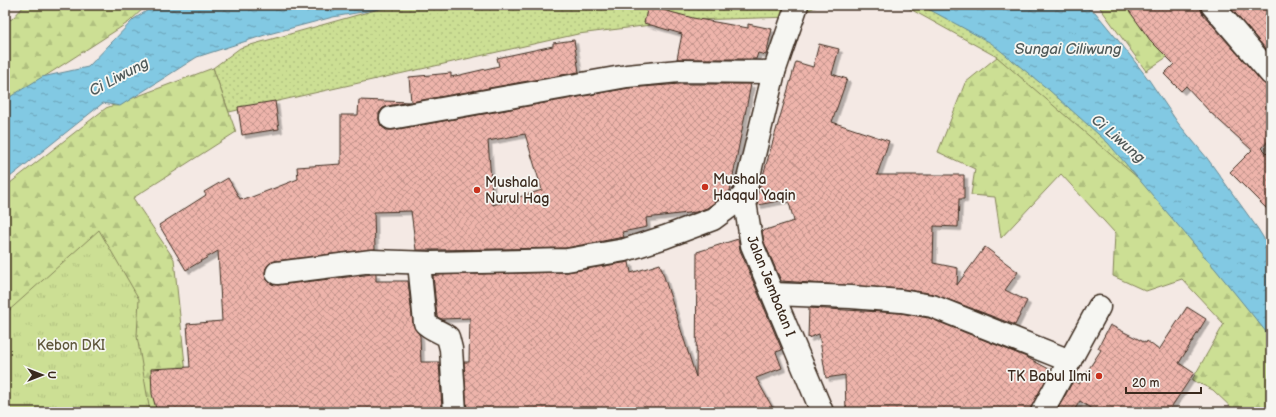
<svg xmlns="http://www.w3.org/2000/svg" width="1276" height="417" viewBox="0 0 1276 417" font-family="'Balsamiq Sans',sans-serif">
<defs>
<pattern id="grass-dots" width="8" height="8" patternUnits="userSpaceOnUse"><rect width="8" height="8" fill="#ccdf94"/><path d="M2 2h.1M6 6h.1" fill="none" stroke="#b0c07f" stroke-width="1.8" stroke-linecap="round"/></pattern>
<pattern id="forest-firs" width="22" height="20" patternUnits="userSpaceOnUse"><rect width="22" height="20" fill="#ccdf94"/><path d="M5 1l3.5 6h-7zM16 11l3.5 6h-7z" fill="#b0c07f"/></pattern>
<pattern id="park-tufts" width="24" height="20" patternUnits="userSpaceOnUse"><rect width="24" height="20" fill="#ccdf94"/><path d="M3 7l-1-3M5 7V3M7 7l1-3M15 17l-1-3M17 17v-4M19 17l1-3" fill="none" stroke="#b0c07f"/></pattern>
<pattern id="water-ripples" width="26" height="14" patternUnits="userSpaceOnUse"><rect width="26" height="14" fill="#82c9e3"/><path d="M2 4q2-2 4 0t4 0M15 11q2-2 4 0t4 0" fill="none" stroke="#6ca3b7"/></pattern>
<pattern id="building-cross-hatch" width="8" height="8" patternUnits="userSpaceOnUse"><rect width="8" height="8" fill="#eeb4ab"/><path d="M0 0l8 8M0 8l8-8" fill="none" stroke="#c2938b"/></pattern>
<filter id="shadow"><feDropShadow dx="3.5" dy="3.5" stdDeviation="0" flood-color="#0004"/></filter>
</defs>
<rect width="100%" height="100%" fill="#f4e9e4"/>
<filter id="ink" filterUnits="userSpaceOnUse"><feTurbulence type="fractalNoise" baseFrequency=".025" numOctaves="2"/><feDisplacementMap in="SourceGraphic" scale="8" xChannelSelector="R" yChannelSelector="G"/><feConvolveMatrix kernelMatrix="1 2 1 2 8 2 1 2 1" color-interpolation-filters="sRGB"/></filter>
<g filter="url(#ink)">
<g fill="url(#grass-dots)" stroke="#848459">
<path d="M393 5H820L792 17 692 20 578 34 229 112 213 68 240 48Z"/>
<path d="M903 5H958L1035 48 1271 314 997 57Z"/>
</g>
<g fill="url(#forest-firs)" stroke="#848459">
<path d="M25 5H86L104 9 107 5H147L129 22 5 102V21L12 19Z"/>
<path d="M1098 5H1137L1176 51 1146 71Z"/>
<path d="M997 57 1173 208 1271 321V412H1236L1213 390 1192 380 1224 324 1182 279 1146 291 1113 276 1115 233 1061 174 1001 238 995 197 971 195 975 169 938 152 965 83Z"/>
<path d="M213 68 236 132 133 198 174 259 190 412H5V187L106 108Z"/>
</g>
<path fill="url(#park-tufts)" stroke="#848459" d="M99 230 139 299 137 336 150 412H5V314Z"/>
<g fill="url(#water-ripples)" stroke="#668994">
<path d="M156 5H402L333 17 265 35 197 57 120 106 103 103 5 181V100L42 77 88 67 134 19Z"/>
<path d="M921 5H1080L1095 12 1122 45 1149 80 1178 123 1207 158 1258 229 1271 250V338L1216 270 1108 143 1049 90 991 43Z"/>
</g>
<g fill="url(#building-cross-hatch)" stroke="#3b2a1e" fill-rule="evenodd" filter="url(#shadow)">
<path d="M1125 5H1200L1202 13 1262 82 1271 86V138L1262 148 1271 157V213L1230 172 1252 150 1210 112 1186 86 1181 91 1164 74 1174 64 1150 40Z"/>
<path d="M1228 5H1271V55Z"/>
<path d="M648 6 693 18 748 28V24L772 29 766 55 758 53 756 59H677L682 34 644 23Z"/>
<path d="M574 40 579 72 411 102 409 77 451 73V77L499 66 497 58 553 46V43Z"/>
<path d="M819 44 839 49 832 74 847 79 832 122 889 141 877 175H964V199H959L958 227 934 226 933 263 958 268 957 285 985 247 1018 272 1005 290 1027 301 1015 325 934 294 902 289 781 281 764 242 762 231 794 221 788 199 758 205 757 196 796 62 813 67Z"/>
<path d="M680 84H751L730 191 707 208 696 212 646 218 647 227 622 232 624 237 566 248 432 250H416L411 211 374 212 375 249 275 261 270 263 266 268 265 274 267 280 272 284 278 285 373 274H376V281H408L413 324 420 336 421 362H439L442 409H400V412H157L152 394 151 369 190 367 187 324 222 321 218 251 186 270 159 225 206 195 204 192 228 178 240 199 242 198 244 200 298 179 297 167 341 164V115H358L359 100 410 102 388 106 383 108 379 113V120L381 126 386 130H393L629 88ZM525 134 542 190 493 205 488 141Z"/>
<path d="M275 101 279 129 242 135 238 107Z"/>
<path d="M738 239 740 250 782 350 776 352 782 368 756 378 775 412H467L464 362H469L470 318 442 319 437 317 433 275 567 272 629 262 631 273 660 264 696 377 697 252Z"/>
<path d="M1187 307 1206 319 1179 363 1194 373 1168 412H1096L1080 401 1073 412H1056L1073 381 1079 384 1101 350 1098 348 1110 325 1146 343 1147 341 1159 350Z"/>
<path d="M809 308 900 313 929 318 1024 356 1051 370 1030 412H846L845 375 826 378 819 334 808 338Z"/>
</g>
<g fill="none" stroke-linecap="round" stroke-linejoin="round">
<g stroke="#3b2a1e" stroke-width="25">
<g id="street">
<path d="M797 5 774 72 744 196 752 245 822 412"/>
<path d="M1212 5 1271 74"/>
<path d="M391 118 627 76 679 71 774 72"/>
<path d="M419 263 425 323C432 330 440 331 448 337L451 349 455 412"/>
<path d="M277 273 372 261 432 263 567 260 625 250 665 237 713 219 744 196"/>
<path d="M773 294 851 297 901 301 932 306 1070 361"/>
<path d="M1042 412 1099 307"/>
</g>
</g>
<use href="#street" stroke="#f6f6f2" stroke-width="22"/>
</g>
</g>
<g fill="#c8321e" stroke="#f6f6f2" stroke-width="1.5">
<circle cx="705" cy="187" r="4"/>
<circle cx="477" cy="190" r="4"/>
<circle cx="1099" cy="376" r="4"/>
</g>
<g text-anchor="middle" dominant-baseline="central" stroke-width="3.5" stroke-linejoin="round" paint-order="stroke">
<g font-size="14" fill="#3b2a1e" stroke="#f6f6f2" text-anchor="start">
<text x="713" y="179">Mushala<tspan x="713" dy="16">Haqqul Yaqin</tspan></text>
<text x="485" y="182">Mushala<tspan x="485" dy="16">Nurul Hag</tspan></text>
<text x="1091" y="376" text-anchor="end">TK Babul Ilmi</text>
</g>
<g font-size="14" fill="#3b2a1e" stroke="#f6f6f2">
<text transform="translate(771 286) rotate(68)">Jalan Jembatan I</text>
</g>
<g font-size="14" fill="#5f573c" stroke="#f6f6f2">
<text x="71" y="345">Kebon DKI</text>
</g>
<g font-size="15" font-style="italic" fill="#505a59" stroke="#f6f6f2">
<text x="1068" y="49">Sungai Ciliwung</text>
<text transform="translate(119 77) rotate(-28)">Ci Liwung</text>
<text transform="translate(1118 139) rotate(41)">Ci Liwung</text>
</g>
</g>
<rect width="1276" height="417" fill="none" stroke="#f6f6f2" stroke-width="20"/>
<rect x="10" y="10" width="1256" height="397" fill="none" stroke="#3b2a1e" stroke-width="1.5" filter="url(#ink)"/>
<g transform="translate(42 375) rotate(90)" stroke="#f6f6f2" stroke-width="3" paint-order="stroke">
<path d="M0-3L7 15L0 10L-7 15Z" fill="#3b2a1e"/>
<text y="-6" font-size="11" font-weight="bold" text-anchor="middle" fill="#3b2a1e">U</text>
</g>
<path d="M1126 387v6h75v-6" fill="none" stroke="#3b2a1e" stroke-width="2"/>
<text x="1132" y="387" font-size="12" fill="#3b2a1e" stroke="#f6f6f2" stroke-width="3" paint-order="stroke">20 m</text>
</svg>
